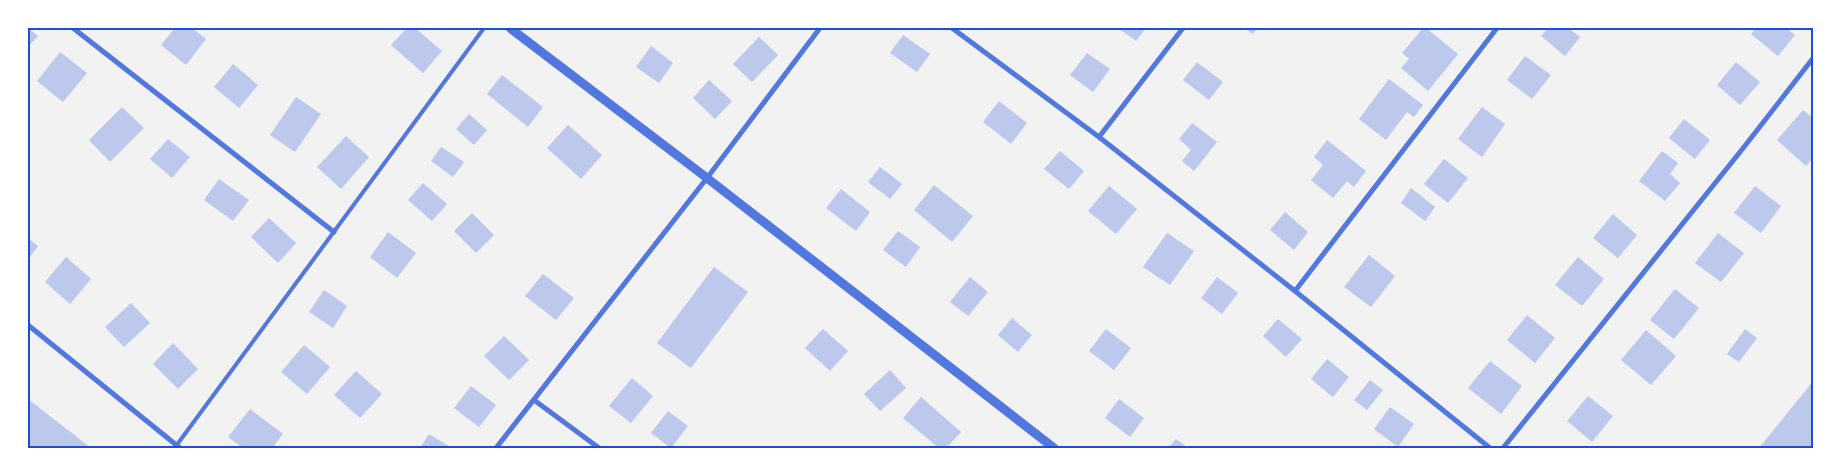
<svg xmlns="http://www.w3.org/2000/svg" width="1841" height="476" viewBox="0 0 1841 476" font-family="Montserrat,sans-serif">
<rect width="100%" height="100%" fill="#f2f2f2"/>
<g fill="#bdc9ec">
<path d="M28 28 38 36 28 47Z"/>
<path d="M175 28H192L206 39 186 65 161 45Z"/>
<path d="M407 28H415L442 51 423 73 391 45Z"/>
<path d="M1118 28H1146L1136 41Z"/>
<path d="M1244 28H1257L1253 34Z"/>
<path d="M1423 28H1426L1458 54 1428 91 1401 68 1409 59 1402 53Z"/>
<path d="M1548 28H1568L1580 37 1565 56 1541 36Z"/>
<path d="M1756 28H1786L1795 35 1778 56 1751 34Z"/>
<path d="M903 35 930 54 917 72 890 53Z"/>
<path d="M759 37 778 55 752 82 733 64Z"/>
<path d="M651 46 673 63 659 83 636 67Z"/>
<path d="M60 52 87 73 63 102 37 81Z"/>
<path d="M1087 53 1110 69 1093 92 1070 75Z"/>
<path d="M1525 56 1551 75 1532 99 1507 80Z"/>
<path d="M1197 62 1223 82 1209 100 1183 80Z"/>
<path d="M1736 62 1760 82 1740 105 1717 85Z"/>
<path d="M233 64 258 85 239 108 214 87Z"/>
<path d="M502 75 543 107 528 127 487 94Z"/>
<path d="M1389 79 1423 105 1414 117 1407 112 1386 140 1359 119Z"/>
<path d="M709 80 732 101 715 119 693 98Z"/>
<path d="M296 97 321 114 295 152 270 135Z"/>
<path d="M999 101 1027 123 1011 144 983 122Z"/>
<path d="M122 107 144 128 110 162 89 140Z"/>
<path d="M1482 107 1505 124 1482 157 1458 139Z"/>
<path d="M1803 110 1814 119V157L1806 166 1777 140Z"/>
<path d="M469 114 487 130 474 145 456 129Z"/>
<path d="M1684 119 1710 140 1695 159 1669 138Z"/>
<path d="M1192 123 1217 142 1194 171 1182 161 1191 150 1179 139Z"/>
<path d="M568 125 602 155 581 179 547 148Z"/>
<path d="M346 136 369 157 341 189 317 167Z"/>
<path d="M168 139 190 157 172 178 150 159Z"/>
<path d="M1327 140 1366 171 1354 187 1347 181 1333 198 1311 180 1323 165 1314 157Z"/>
<path d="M441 147 464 162 453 177 431 161Z"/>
<path d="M1060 151 1084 171 1069 189 1044 169Z"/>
<path d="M1662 151 1678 163 1670 174 1680 183 1665 201 1639 181Z"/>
<path d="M1444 159 1468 178 1448 203 1424 184Z"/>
<path d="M880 167 902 184 890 199 868 182Z"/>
<path d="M219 179 249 200 233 221 204 200Z"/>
<path d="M423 183 447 204 432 221 408 200Z"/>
<path d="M934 185 973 216 952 242 914 210Z"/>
<path d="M1109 186 1137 209 1116 234 1088 211Z"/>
<path d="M1755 186 1781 206 1761 233 1734 213Z"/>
<path d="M1411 188 1435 207 1425 221 1401 203Z"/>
<path d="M841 189 870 212 856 231 826 208Z"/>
<path d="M1285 212 1308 232 1294 250 1270 230Z"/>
<path d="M472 213 494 235 476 253 454 231Z"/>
<path d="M1613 214 1637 235 1618 258 1593 238Z"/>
<path d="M269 218 296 243 278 263 251 237Z"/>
<path d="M898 231 920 247 906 267 883 250Z"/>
<path d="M388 232 416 253 397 278 370 257Z"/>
<path d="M1167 233 1194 251 1170 285 1143 267Z"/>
<path d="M1718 233 1744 253 1721 282 1695 263Z"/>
<path d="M28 238 38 246 28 260Z"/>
<path d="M1369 255 1395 276 1371 307 1344 287Z"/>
<path d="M66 257 91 279 70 304 45 282Z"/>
<path d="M1578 257 1604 279 1582 306 1555 285Z"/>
<path d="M714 267 748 292 691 368 657 343Z"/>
<path d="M543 274 574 298 556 320 525 296Z"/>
<path d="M970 277 988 292 968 316 950 302Z"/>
<path d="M1217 277 1238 293 1222 314 1201 298Z"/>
<path d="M1675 289 1699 308 1674 339 1650 320Z"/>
<path d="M324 290 347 306 333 328 309 312Z"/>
<path d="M131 303 150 323 124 347 105 327Z"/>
<path d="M1527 315 1555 338 1535 363 1507 340Z"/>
<path d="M1012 318 1032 335 1018 352 998 335Z"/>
<path d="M1278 319 1302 339 1286 357 1263 336Z"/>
<path d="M823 329 848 351 830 371 805 348Z"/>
<path d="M1106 329 1131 348 1114 370 1089 351Z"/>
<path d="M1745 329 1757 338 1739 362 1727 354Z"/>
<path d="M1646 330 1676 356 1651 385 1621 360Z"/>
<path d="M504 336 529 360 509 380 484 356Z"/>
<path d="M173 343 198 369 178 389 153 364Z"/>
<path d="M304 345 330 367 307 394 281 372Z"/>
<path d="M1327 359 1349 377 1333 397 1311 379Z"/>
<path d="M1490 361 1522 386 1501 414 1468 388Z"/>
<path d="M890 370 906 388 880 411 864 394Z"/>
<path d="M356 371 382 394 360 418 334 395Z"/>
<path d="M632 378 653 396 631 423 609 406Z"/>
<path d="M1370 380 1383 390 1367 410 1354 400Z"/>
<path d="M1814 380V448H1759Z"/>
<path d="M471 386 496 405 479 427 454 408Z"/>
<path d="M1588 396 1613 416 1592 442 1567 421Z"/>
<path d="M921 397 961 432 946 448H939L903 418Z"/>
<path d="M28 399 91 448H28Z"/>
<path d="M1119 399 1144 418 1130 437 1105 418Z"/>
<path d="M1390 407 1414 424 1398 447 1374 429Z"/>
<path d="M250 409 283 434 272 448H243L228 437Z"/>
<path d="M668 411 688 426 671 448 651 433Z"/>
<path d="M429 434 452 448H420Z"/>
<path d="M1176 439 1188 448H1168Z"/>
</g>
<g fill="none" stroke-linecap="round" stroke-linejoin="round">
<path stroke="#5277de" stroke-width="4" d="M176 446 484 28"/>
<g stroke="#5277de" stroke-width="5">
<path d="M73 28 334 232"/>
<path d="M952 28 1099 137 1295 291 1490 448"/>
<path d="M1099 137 1183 28"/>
<path d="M1295 291 1497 28"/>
<path d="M28 325 180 448"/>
<path d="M534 400 599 448"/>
<path d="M496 448 707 178 820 28"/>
<path d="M1503 448 1744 147 1814 57"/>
</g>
<path stroke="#5277de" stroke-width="9" d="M510 28 707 178 1054 448"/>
</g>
<rect width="1841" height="476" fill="none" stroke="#ffffff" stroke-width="58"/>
<rect x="29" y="29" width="1783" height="418" fill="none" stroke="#1d4ed8" stroke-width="2"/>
</svg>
